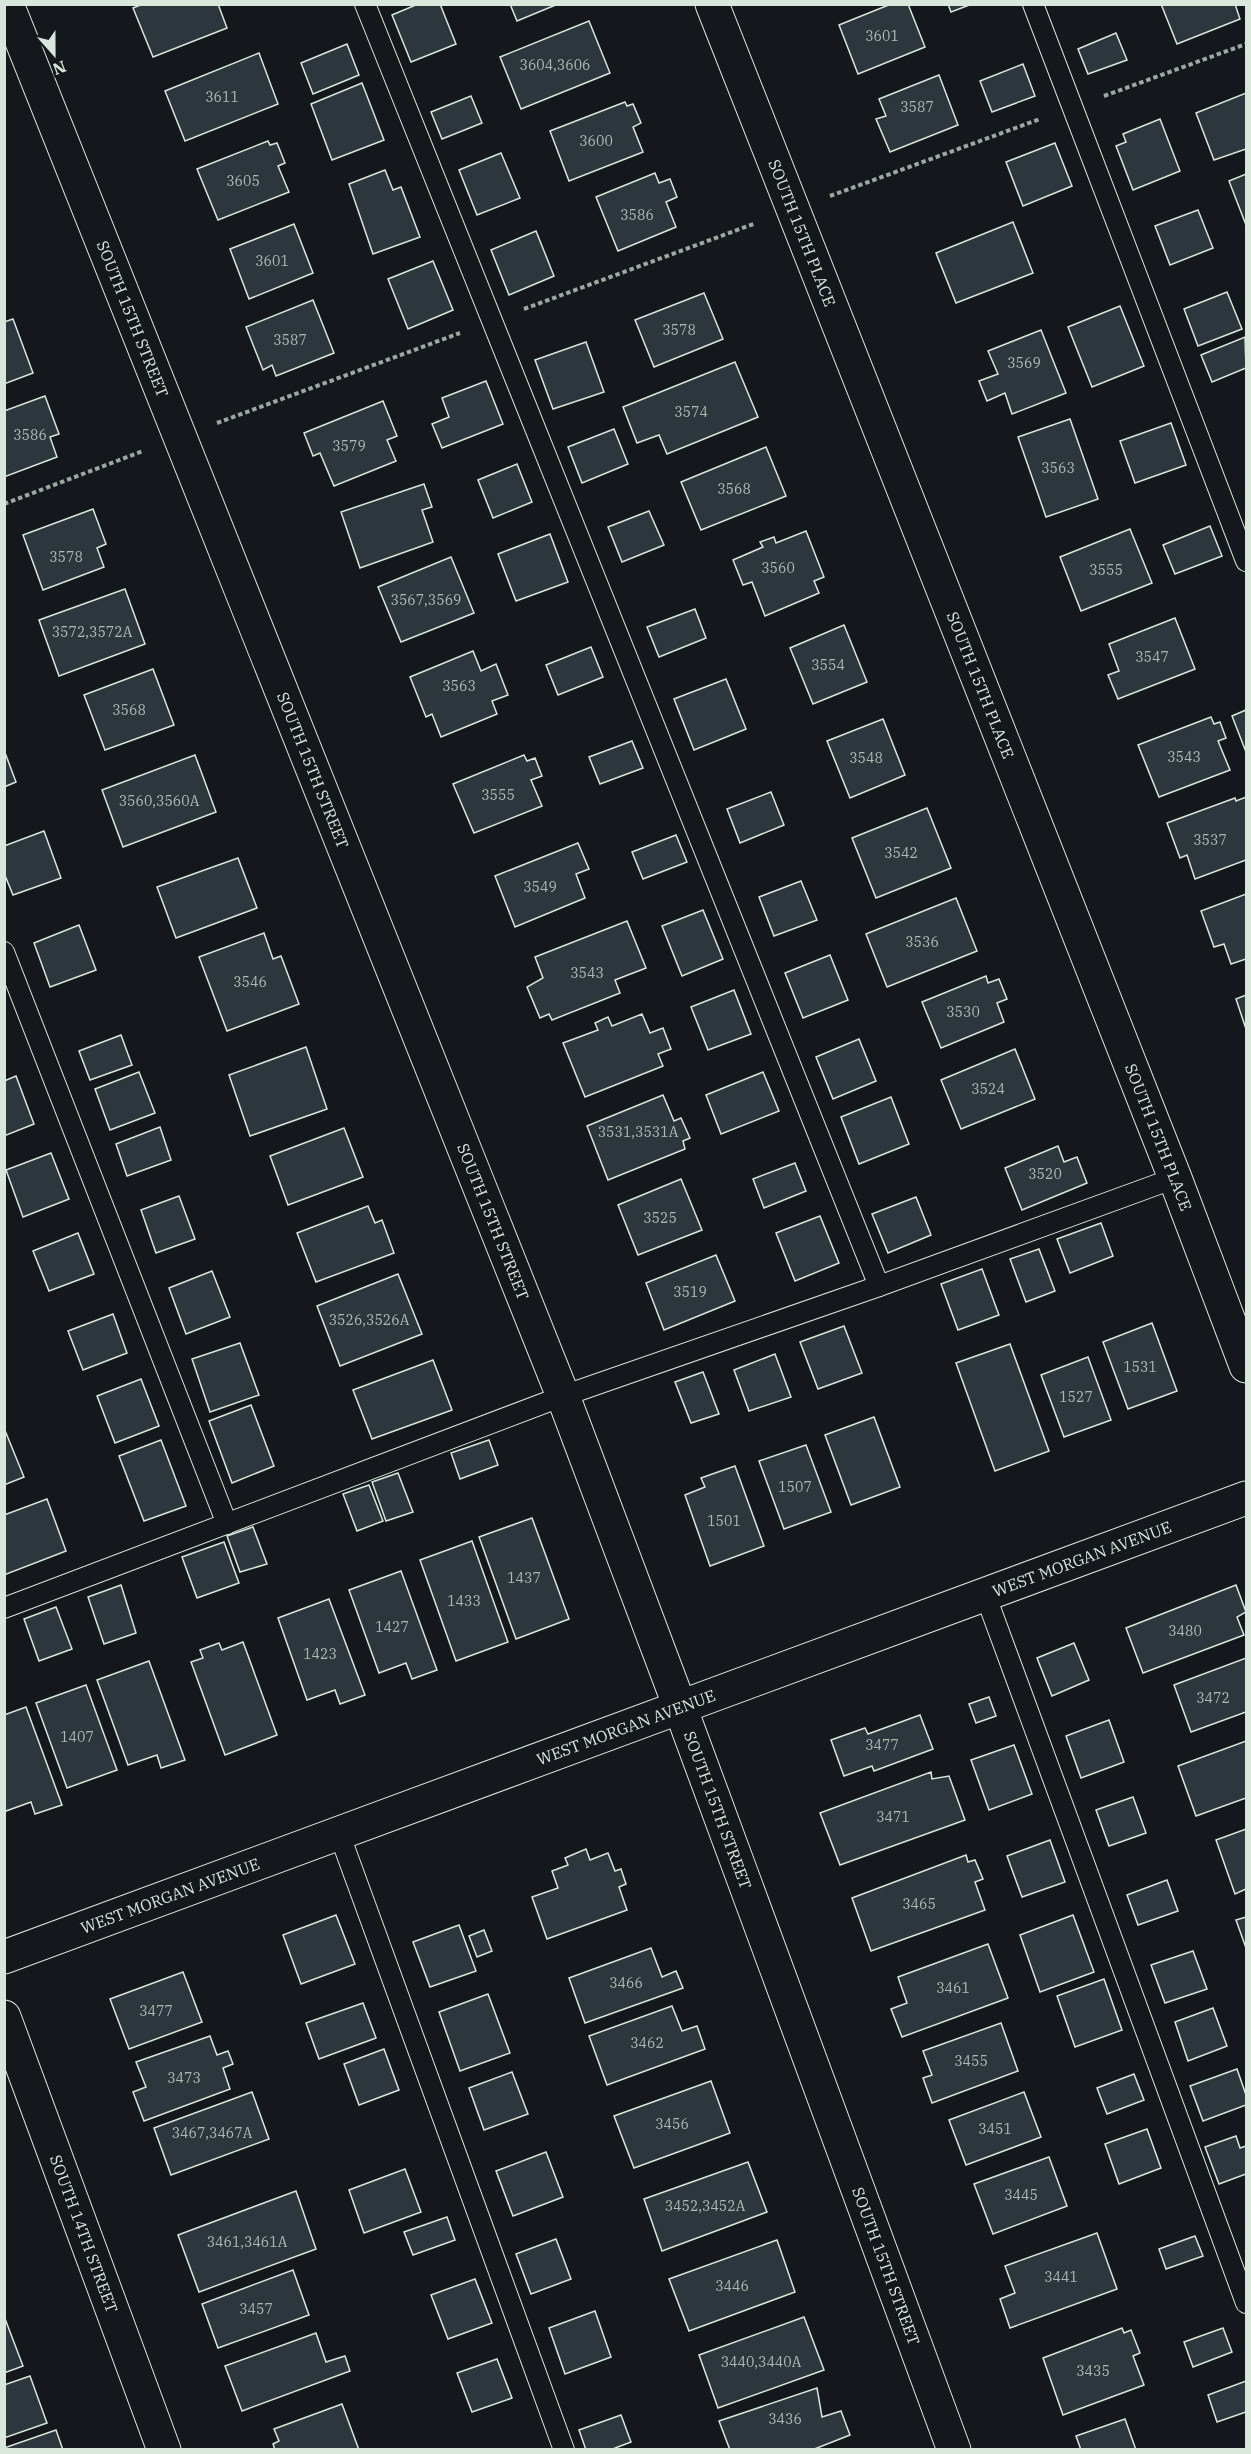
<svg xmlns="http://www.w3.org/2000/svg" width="1251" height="2454" viewBox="0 0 1251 2454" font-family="'IBM Plex Serif',serif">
<rect width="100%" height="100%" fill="#14181c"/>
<g fill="#2c363c" stroke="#d8e6dc" stroke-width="1.5">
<path d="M143 4H218L227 28 153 57 133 8Z"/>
<path d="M418 4H440L456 44 411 62 392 15Z"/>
<path d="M510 4H558L517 21Z"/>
<path d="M891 4H908L925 47 858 74 839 25Z"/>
<path d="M948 4H972L951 12Z"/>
<path d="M1161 4H1235L1240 19 1177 44Z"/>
<path d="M589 21 610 73 521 109 500 57Z"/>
<path d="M1116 33 1127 60 1088 74 1078 49Z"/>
<path d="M347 44 359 75 313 94 301 63Z"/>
<path d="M259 53 278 104 185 141 165 91Z"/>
<path d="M1023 64 1035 96 992 112 980 81Z"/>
<path d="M939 75 958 125 890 152 876 119 886 116 879 99Z"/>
<path d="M362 83 384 140 332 160 311 104Z"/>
<path d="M1246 93V149L1214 160 1196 113Z"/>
<path d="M471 96 482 123 442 139 431 112Z"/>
<path d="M625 102 627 106 633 104 641 123 633 127 643 152 569 181 550 131Z"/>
<path d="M1160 119 1180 171 1133 190 1116 146 1126 142 1123 134Z"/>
<path d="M268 141 270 145 277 143 285 163 278 166 289 192 218 220 197 169Z"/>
<path d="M1055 143 1072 186 1023 206 1006 162Z"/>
<path d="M501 153 520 198 477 215 459 170Z"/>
<path d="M385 170 393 190 401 187 420 237 373 254 349 184Z"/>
<path d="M655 173 659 183 670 179 677 197 666 202 676 227 618 251 596 197Z"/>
<path d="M1246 174V225L1229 181Z"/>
<path d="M1198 210 1213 248 1170 265 1155 226Z"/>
<path d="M1013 222 1033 273 956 303 936 253Z"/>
<path d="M294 224 313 273 249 299 230 249Z"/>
<path d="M536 231 554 276 509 295 491 250Z"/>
<path d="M433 261 453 310 408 329 388 279Z"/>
<path d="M1227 292 1242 329 1198 346 1184 309Z"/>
<path d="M704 293 723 339 654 367 635 320Z"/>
<path d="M313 300 334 353 276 376 272 365 263 370 246 327Z"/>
<path d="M1120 306 1144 366 1092 387 1068 327Z"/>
<path d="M13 319 33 373 4 384V322Z"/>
<path d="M1041 330 1066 393 1012 414 1005 393 987 401 979 381 998 374 988 351Z"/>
<path d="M1245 337 1246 368 1212 382 1201 355Z"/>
<path d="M586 342 604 392 553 409 535 360Z"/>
<path d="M735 362 758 417 667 454 659 435 637 443 623 407Z"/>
<path d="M486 381 503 424 442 448 432 424 449 417 442 398Z"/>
<path d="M45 396 59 434 50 437 57 457 4 477V411Z"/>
<path d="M383 401 397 436 387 440 396 461 334 486 320 453 313 456 304 433Z"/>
<path d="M1070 419 1098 499 1046 517 1018 437Z"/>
<path d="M1171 423 1186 465 1135 483 1120 441Z"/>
<path d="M614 429 628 464 582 483 568 447Z"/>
<path d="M766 447 786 496 701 530 681 482Z"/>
<path d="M517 464 532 502 493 518 478 480Z"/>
<path d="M424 484 432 507 422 510 433 542 360 568 341 512Z"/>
<path d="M93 509 106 544 97 548 104 567 43 590 23 535Z"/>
<path d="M649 511 664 545 622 562 608 527Z"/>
<path d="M1210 526 1222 556 1175 574 1163 545Z"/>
<path d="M1130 529 1152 583 1081 611 1060 557Z"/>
<path d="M806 531 824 577 814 581 819 593 765 616 752 582 743 585 733 560 763 547 760 542 774 537 776 543Z"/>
<path d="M550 534 568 582 516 601 498 554Z"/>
<path d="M451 557 474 613 401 642 378 587Z"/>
<path d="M125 589 145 644 59 676 39 620Z"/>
<path d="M695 609 706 638 659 657 647 627Z"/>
<path d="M1175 618 1195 669 1118 699 1108 675 1119 671 1109 644Z"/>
<path d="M844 625 867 682 813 704 790 648Z"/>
<path d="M591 647 603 677 558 695 546 665Z"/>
<path d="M473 651 481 671 496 664 508 695 492 701 497 714 441 737 432 714 426 717 410 677Z"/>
<path d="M153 669 174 725 105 750 84 695Z"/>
<path d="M726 679 746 729 694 750 674 699Z"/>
<path d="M1246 710V752L1232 716Z"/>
<path d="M1211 717 1214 724 1220 722 1226 738 1218 741 1230 770 1159 797 1138 745Z"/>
<path d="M883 719 905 775 850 798 827 741Z"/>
<path d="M632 741 643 768 600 784 589 757Z"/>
<path d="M4 750 16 782 4 787Z"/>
<path d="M195 755 216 812 123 847 102 790Z"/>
<path d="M524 755 527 761 535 758 542 776 531 780 542 806 474 833 453 784Z"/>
<path d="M771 792 784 825 740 843 727 809Z"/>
<path d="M1246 797V860L1195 879 1187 855 1180 858 1167 823 1235 798 1236 801Z"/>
<path d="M927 808 951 868 876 898 852 838Z"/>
<path d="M44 831 61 878 13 895 4 873V846Z"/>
<path d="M676 835 687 862 643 879 632 852Z"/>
<path d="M578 843 589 869 576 874 585 898 515 927 495 876Z"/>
<path d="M238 858 257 908 176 938 157 887Z"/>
<path d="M801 881 817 920 774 936 759 897Z"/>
<path d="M1246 894V959L1231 964 1224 944 1214 947 1201 911Z"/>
<path d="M956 898 977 951 887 987 866 934Z"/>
<path d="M703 910 723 959 682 976 662 926Z"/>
<path d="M627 921 646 968 615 980 620 993 552 1020 549 1014 540 1018 527 987 543 978 535 957Z"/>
<path d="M79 925 96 970 50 987 34 943Z"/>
<path d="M264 933 273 959 281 956 299 1004 227 1031 199 957Z"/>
<path d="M830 955 848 1000 803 1018 785 973Z"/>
<path d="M986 976 988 983 999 979 1007 999 997 1003 1004 1022 941 1048 922 1002Z"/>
<path d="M734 990 751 1034 708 1050 691 1007Z"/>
<path d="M1246 995V1029L1236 999Z"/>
<path d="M642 1014 650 1033 663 1028 671 1049 658 1054 663 1066 585 1097 563 1043 598 1030 595 1023 608 1017 612 1026Z"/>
<path d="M121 1035 132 1065 90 1080 79 1051Z"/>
<path d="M859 1039 876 1081 833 1099 816 1057Z"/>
<path d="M306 1047 327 1109 250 1136 229 1075Z"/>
<path d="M1015 1049 1035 1099 961 1129 941 1080Z"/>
<path d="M139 1072 155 1113 110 1130 95 1089Z"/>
<path d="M763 1072 779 1111 721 1134 706 1095Z"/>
<path d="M16 1076 34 1124 4 1136V1081Z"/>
<path d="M663 1095 674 1121 681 1118 690 1138 683 1141 685 1149 608 1180 587 1126Z"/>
<path d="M891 1097 909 1144 859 1164 841 1117Z"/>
<path d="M160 1127 171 1160 127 1176 116 1144Z"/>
<path d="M344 1128 363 1177 288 1205 270 1156Z"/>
<path d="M1058 1146 1064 1162 1077 1157 1087 1183 1022 1210 1005 1168Z"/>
<path d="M51 1153 69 1199 23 1217 6 1170Z"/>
<path d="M795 1163 806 1191 764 1208 753 1179Z"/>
<path d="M681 1179 702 1230 638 1255 618 1205Z"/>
<path d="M179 1196 195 1239 156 1253 141 1210Z"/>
<path d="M916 1197 931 1235 888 1253 872 1214Z"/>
<path d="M368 1206 375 1223 382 1220 394 1253 316 1282 297 1233Z"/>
<path d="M820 1216 839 1263 795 1281 776 1233Z"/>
<path d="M1101 1223 1113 1256 1070 1273 1057 1239Z"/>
<path d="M78 1233 94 1274 49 1291 33 1251Z"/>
<path d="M1039 1249 1055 1291 1026 1302 1010 1259Z"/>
<path d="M716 1255 735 1301 664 1330 646 1283Z"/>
<path d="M982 1269 999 1315 958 1330 941 1284Z"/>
<path d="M212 1271 230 1317 186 1334 169 1288Z"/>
<path d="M398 1274 422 1334 340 1366 317 1306Z"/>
<path d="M113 1314 127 1353 83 1370 68 1331Z"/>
<path d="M1152 1323 1177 1391 1128 1409 1103 1342Z"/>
<path d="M844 1326 862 1373 818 1389 800 1342Z"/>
<path d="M240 1343 259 1395 210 1412 192 1359Z"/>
<path d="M1010 1344 1049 1451 995 1471 956 1363Z"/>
<path d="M775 1354 791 1397 749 1411 734 1370Z"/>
<path d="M1088 1357 1111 1420 1064 1437 1041 1375Z"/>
<path d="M433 1360 452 1410 372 1439 353 1390Z"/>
<path d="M703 1372 719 1414 691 1423 675 1382Z"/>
<path d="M141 1379 159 1426 115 1443 97 1396Z"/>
<path d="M251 1405 274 1466 232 1483 209 1421Z"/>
<path d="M874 1417 900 1487 851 1505 825 1435Z"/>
<path d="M4 1428 24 1477 4 1485Z"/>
<path d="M161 1440 186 1506 144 1521 119 1456Z"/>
<path d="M489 1440 498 1465 460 1479 451 1453Z"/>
<path d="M806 1445 831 1512 784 1529 759 1461Z"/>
<path d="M735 1466 764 1546 710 1566 685 1495 705 1487 701 1478Z"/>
<path d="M398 1473 413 1512 386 1521 372 1482Z"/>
<path d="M369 1485 383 1521 357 1531 343 1494Z"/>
<path d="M47 1499 66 1551 4 1575V1515Z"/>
<path d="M532 1518 569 1619 516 1639 479 1537Z"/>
<path d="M253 1527 267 1564 240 1572 227 1536Z"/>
<path d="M472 1541 508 1642 456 1661 420 1560Z"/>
<path d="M224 1542 239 1583 197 1598 182 1557Z"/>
<path d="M401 1571 437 1670 412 1679 406 1663 379 1673 349 1590Z"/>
<path d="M121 1585 136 1633 104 1644 88 1597Z"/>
<path d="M1236 1585 1246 1612 1237 1617 1244 1635 1143 1673 1126 1628Z"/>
<path d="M329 1599 365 1695 340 1704 335 1690 307 1700 278 1618Z"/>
<path d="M56 1607 72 1649 39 1661 24 1619Z"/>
<path d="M243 1642 277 1735 225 1755 191 1662 203 1658 200 1650 219 1643 222 1650Z"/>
<path d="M1074 1643 1089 1680 1052 1696 1037 1658Z"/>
<path d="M1246 1658V1712L1191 1732 1174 1685Z"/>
<path d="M149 1661 185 1760 161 1768 157 1755 128 1765 97 1680Z"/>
<path d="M86 1685 117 1770 67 1788 36 1703Z"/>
<path d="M989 1697 996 1716 976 1723 969 1704Z"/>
<path d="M26 1707 62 1805 35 1814 31 1802 6 1811 4 1808V1715Z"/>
<path d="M920 1715 933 1749 874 1771 872 1766 844 1776 831 1740 865 1728 868 1734Z"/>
<path d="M1109 1720 1124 1762 1081 1778 1066 1736Z"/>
<path d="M1246 1741V1798L1196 1816 1178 1766Z"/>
<path d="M1014 1745 1032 1794 989 1810 971 1760Z"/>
<path d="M931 1772 932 1779 949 1776 965 1820 840 1865 820 1813Z"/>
<path d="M1133 1797 1146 1833 1109 1846 1096 1810Z"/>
<path d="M1246 1829V1889L1235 1894 1216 1840Z"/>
<path d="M1050 1840 1065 1882 1022 1897 1007 1856Z"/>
<path d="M586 1849 590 1860 608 1853 615 1871 621 1869 626 1884 619 1887 627 1910 547 1939 532 1897 558 1888 552 1871 568 1865 565 1858Z"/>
<path d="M966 1855 968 1862 975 1860 983 1879 975 1882 985 1910 871 1951 852 1898Z"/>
<path d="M1167 1880 1178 1911 1138 1925 1127 1895Z"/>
<path d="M336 1915 355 1964 301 1984 283 1935Z"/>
<path d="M1073 1915 1094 1972 1040 1992 1020 1935Z"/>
<path d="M1246 1917V1948L1236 1920Z"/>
<path d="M459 1925 476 1971 430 1987 413 1942Z"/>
<path d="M484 1930 492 1951 477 1957 469 1936Z"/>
<path d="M988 1944 1008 1998 902 2037 891 2009 907 2003 898 1977Z"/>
<path d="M651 1948 662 1977 676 1971 683 1988 585 2023 569 1978Z"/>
<path d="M1193 1951 1207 1989 1165 2003 1151 1965Z"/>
<path d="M183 1972 202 2022 129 2049 110 1999Z"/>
<path d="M1104 1979 1122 2030 1075 2047 1057 1996Z"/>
<path d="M488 1994 510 2053 460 2071 439 2012Z"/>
<path d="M363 2003 376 2038 319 2059 306 2023Z"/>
<path d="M672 2006 682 2031 697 2026 705 2049 607 2085 589 2036Z"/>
<path d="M1213 2008 1227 2046 1188 2061 1175 2022Z"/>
<path d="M1001 2023 1018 2071 932 2103 923 2078 932 2075 923 2051Z"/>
<path d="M210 2036 217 2055 228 2051 233 2064 223 2068 230 2089 144 2121 133 2092 146 2087 136 2062Z"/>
<path d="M384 2049 399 2090 359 2105 344 2064Z"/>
<path d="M1237 2069 1246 2095V2105L1203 2121 1190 2086Z"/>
<path d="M512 2072 528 2114 484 2130 469 2088Z"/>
<path d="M1134 2074 1144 2100 1107 2114 1097 2088Z"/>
<path d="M711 2081 730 2133 634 2168 614 2116Z"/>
<path d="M252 2092 269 2139 171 2175 154 2128Z"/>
<path d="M1024 2092 1041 2137 966 2165 949 2120Z"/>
<path d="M1147 2129 1161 2168 1119 2184 1105 2144Z"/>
<path d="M1236 2136 1240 2148 1246 2146V2174L1219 2184 1205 2147Z"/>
<path d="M546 2152 563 2197 513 2216 496 2171Z"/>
<path d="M1049 2157 1067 2206 993 2234 974 2184Z"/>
<path d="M748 2162 767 2212 662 2251 644 2199Z"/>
<path d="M405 2169 421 2212 364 2233 349 2190Z"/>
<path d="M296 2191 316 2249 199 2292 178 2235Z"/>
<path d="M447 2217 455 2240 413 2255 404 2232Z"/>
<path d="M1097 2233 1117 2289 1010 2328 1000 2299 1015 2293 1005 2266Z"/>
<path d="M1195 2236 1203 2256 1166 2269 1159 2249Z"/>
<path d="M556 2239 571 2279 531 2294 516 2254Z"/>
<path d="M777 2240 795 2292 689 2331 669 2279Z"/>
<path d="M293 2270 309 2315 218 2348 202 2304Z"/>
<path d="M475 2279 492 2323 448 2339 431 2295Z"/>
<path d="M595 2311 611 2357 565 2374 549 2328Z"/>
<path d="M4 2316 23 2366 4 2373Z"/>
<path d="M804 2317 824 2370 718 2408 699 2355Z"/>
<path d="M1122 2328 1124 2333 1131 2330 1140 2353 1133 2356 1144 2385 1063 2415 1043 2358Z"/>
<path d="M1223 2328 1232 2352 1193 2367 1184 2342Z"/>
<path d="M316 2333 326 2362 345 2356 350 2371 242 2411 225 2366Z"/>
<path d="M497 2359 512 2398 472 2412 457 2373Z"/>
<path d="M30 2376 47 2423 4 2438V2385Z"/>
<path d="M1246 2381V2412L1217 2422 1208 2395Z"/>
<path d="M817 2388 822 2417 841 2411 850 2435 812 2450H730L719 2421Z"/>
<path d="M342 2404 359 2450H275L273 2444 279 2441 274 2429Z"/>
<path d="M621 2415 631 2442 610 2450H586L579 2430Z"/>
<path d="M1125 2419 1136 2450H1081L1076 2436Z"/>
<path d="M56 2430 63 2450H4V2448Z"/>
</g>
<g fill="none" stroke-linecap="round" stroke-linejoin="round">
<g stroke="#d8e6dc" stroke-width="22">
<g id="lane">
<path d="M365 4 879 1286"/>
<path d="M1033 4 1246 561"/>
<path d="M4 952 227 1524"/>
<path d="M985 1594 1246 2303"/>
<path d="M4 1608 563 1396 879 1286 1175 1178"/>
<path d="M339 1833 564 2450"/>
</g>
</g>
<g stroke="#d8e6dc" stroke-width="35">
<g id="street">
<path id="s1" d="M7 4 563 1396 680 1707 954 2450"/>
<path id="s2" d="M712 4 1175 1178 1246 1366"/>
<path id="s3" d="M4 2017 164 2450"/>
</g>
</g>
<g stroke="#d8e6dc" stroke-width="35">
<g id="secondary">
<path id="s4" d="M4 1957 1246 1498"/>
</g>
</g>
<g stroke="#9da8a2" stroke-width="4" stroke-dasharray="4.5 3" stroke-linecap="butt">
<path d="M1104 96 1246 44"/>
<path d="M830 196 1040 119"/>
<path d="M524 309 756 223"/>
<path d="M217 423 460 333"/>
<path d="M4 504 143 451"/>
</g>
<use href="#lane" stroke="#14181c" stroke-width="20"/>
<use href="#street" stroke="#14181c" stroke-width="33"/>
<use href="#secondary" stroke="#14181c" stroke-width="33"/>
</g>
<g text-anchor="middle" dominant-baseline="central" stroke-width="4.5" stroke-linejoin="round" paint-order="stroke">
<g font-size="14" fill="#adbab4">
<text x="882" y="36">3601</text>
<text x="555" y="65">3604,3606</text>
<text x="222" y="97">3611</text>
<text x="917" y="107">3587</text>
<text x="596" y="141">3600</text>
<text x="243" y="181">3605</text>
<text x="637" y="215">3586</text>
<text x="272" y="261">3601</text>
<text x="679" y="330">3578</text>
<text x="290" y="340">3587</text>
<text x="1024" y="363">3569</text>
<text x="691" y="412">3574</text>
<text x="30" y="435">3586</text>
<text x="349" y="446">3579</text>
<text x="1058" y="468">3563</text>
<text x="734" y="489">3568</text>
<text x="66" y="557">3578</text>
<text x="778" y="568">3560</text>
<text x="1106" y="570">3555</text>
<text x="426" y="600">3567,3569</text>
<text x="92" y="632">3572,3572A</text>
<text x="1152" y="657">3547</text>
<text x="828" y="665">3554</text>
<text x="459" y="686">3563</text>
<text x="129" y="710">3568</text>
<text x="1184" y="757">3543</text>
<text x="866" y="758">3548</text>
<text x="498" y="795">3555</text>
<text x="159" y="801">3560,3560A</text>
<text x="1210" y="840">3537</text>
<text x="901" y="853">3542</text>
<text x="540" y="887">3549</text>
<text x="922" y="942">3536</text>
<text x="587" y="973">3543</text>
<text x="250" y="982">3546</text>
<text x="963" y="1012">3530</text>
<text x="988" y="1089">3524</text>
<text x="638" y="1132">3531,3531A</text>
<text x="1045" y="1174">3520</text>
<text x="660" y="1218">3525</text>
<text x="690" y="1292">3519</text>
<text x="369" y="1320">3526,3526A</text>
<text x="1140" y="1367">1531</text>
<text x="1076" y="1397">1527</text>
<text x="795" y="1487">1507</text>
<text x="724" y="1521">1501</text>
<text x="524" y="1578">1437</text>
<text x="464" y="1601">1433</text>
<text x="392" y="1627">1427</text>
<text x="1185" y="1631">3480</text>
<text x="320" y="1654">1423</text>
<text x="1213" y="1698">3472</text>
<text x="77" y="1737">1407</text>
<text x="882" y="1745">3477</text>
<text x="893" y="1817">3471</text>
<text x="919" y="1904">3465</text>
<text x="626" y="1983">3466</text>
<text x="953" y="1988">3461</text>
<text x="156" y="2011">3477</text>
<text x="647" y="2043">3462</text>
<text x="971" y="2061">3455</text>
<text x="184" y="2078">3473</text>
<text x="672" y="2124">3456</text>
<text x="995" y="2129">3451</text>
<text x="212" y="2133">3467,3467A</text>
<text x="1021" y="2195">3445</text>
<text x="705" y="2206">3452,3452A</text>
<text x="247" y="2242">3461,3461A</text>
<text x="1061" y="2277">3441</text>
<text x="732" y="2286">3446</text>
<text x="256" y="2309">3457</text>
<text x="761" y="2362">3440,3440A</text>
<text x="1093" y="2371">3435</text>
<text x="785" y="2419">3436</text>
</g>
<g font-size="16" fill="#d8e6dc" stroke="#14181c">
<text stroke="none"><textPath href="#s2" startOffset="246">SOUTH 15TH PLACE</textPath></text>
<text stroke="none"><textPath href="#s1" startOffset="339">SOUTH 15TH STREET</textPath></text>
<text stroke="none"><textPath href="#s2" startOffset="732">SOUTH 15TH PLACE</textPath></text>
<text stroke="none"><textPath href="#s1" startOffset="825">SOUTH 15TH STREET</textPath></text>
<text stroke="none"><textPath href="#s2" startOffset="1218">SOUTH 15TH PLACE</textPath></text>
<text stroke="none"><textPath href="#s1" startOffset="1311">SOUTH 15TH STREET</textPath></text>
<text stroke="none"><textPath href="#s4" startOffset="1149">WEST MORGAN AVENUE</textPath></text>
<text stroke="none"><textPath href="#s4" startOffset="663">WEST MORGAN AVENUE</textPath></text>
<text stroke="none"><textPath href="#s1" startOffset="1941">SOUTH 15TH STREET</textPath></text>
<text stroke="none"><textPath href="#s4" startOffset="177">WEST MORGAN AVENUE</textPath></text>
<text stroke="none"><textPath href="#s3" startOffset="231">SOUTH 14TH STREET</textPath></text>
<text stroke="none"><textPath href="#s1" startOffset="2427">SOUTH 15TH STREET</textPath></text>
</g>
</g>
<rect width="1251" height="2454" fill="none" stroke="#d8e6dc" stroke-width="12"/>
<g transform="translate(54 54) rotate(159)" stroke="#14181c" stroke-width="4.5" paint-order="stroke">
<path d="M0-4.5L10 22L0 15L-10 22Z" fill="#d8e6dc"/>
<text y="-9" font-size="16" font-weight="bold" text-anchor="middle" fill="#d8e6dc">N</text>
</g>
</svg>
